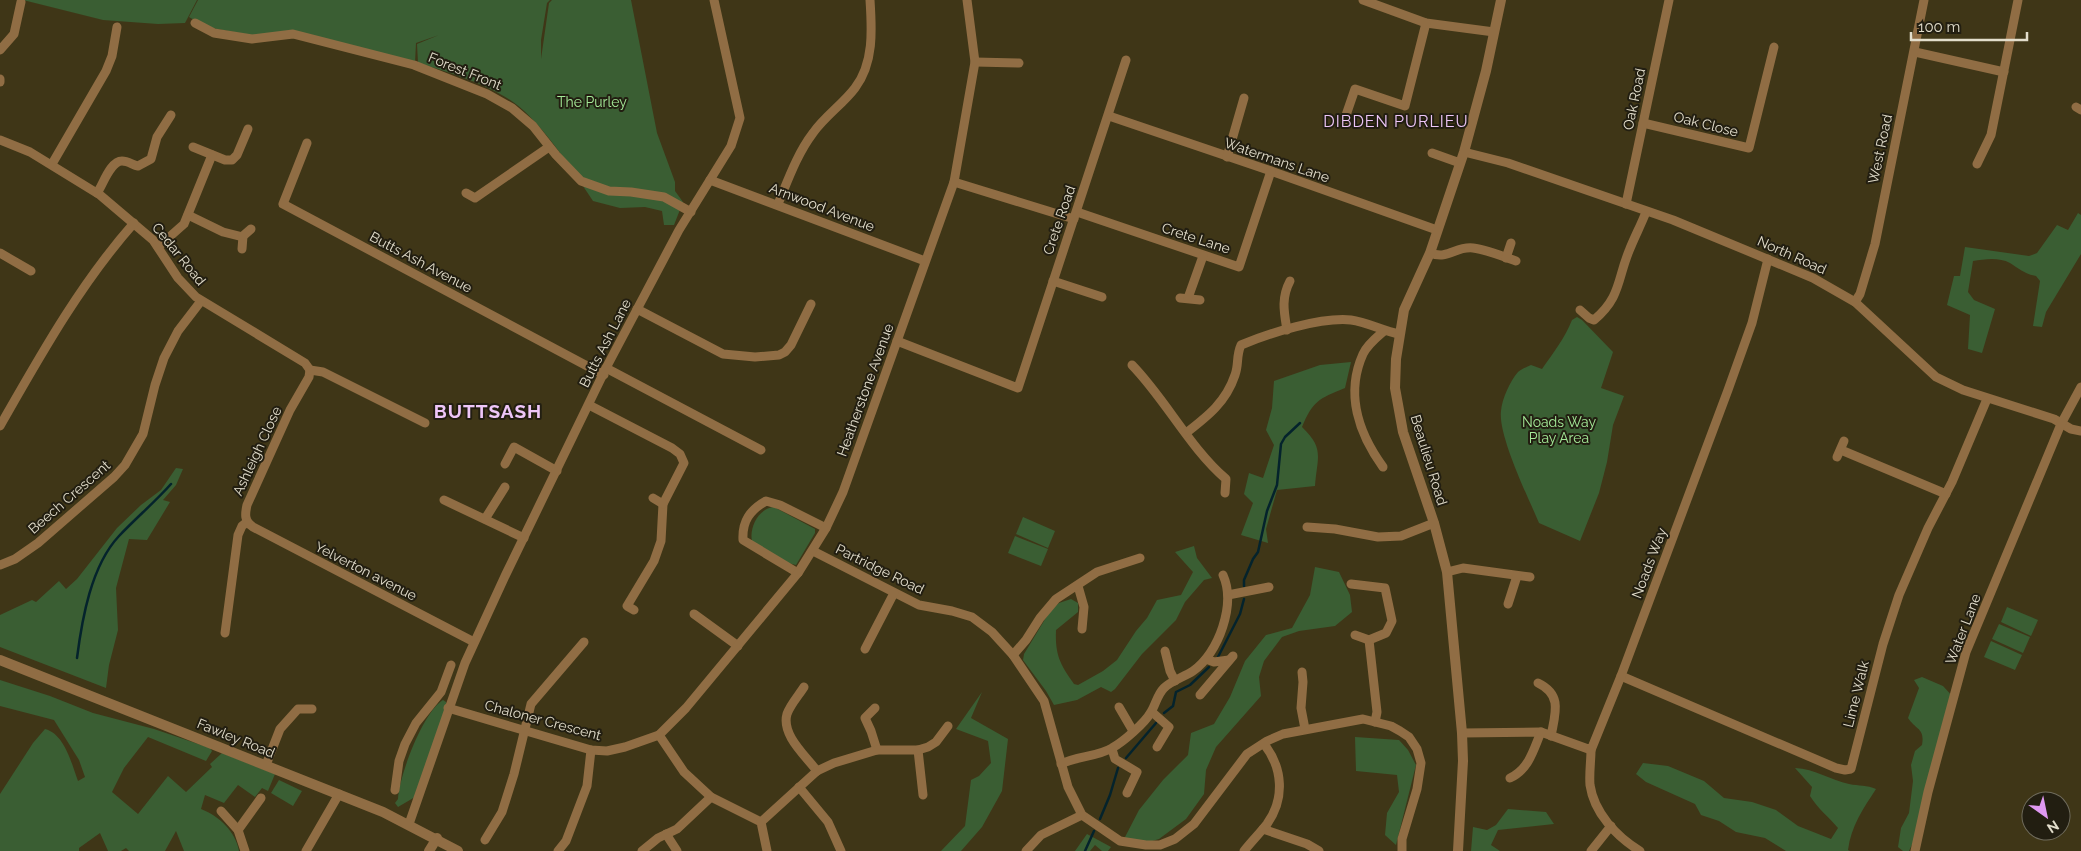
<svg xmlns="http://www.w3.org/2000/svg" width="2081" height="851" viewBox="0 0 2081 851" font-family="Raleway,sans-serif">
<rect width="100%" height="100%" fill="#3f3617"/>
<g fill="#3a5e33">
<path d="M23 0H197L185 23 158 24 103 20Z"/>
<path d="M198 0H550L547 3 541 40V59L549 3 552 0H631L657 133 675 182V191L683 202 674 225H664L662 211 645 207 620 208 593 201C573 171 538 116 507 98 481 82 448 72 418 63L417 44 439 35 416 43 415 63 291 30 261 37 206 27 189 17Z"/>
<path d="M2078 213 2081 215V254L2046 312 2042 327 2033 326 2040 281 2036 276C2025 274 2019 269 2010 263 1999 257 1985 259 1973 261L1968 292 1974 300 1995 309 1982 353 1968 349 1970 315 1947 305 1954 276H1960L1965 247 2029 256 2037 253 2057 225 2068 230Z"/>
<path d="M1577 317 1582 320 1613 352 1601 388 1624 396 1613 425 1607 462 1599 493 1580 541 1539 523C1529 499 1498 436 1501 411 1502 399 1510 381 1518 372 1521 369 1527 367 1531 365L1542 369C1553 353 1565 338 1572 320Z"/>
<path d="M1351 362 1345 388C1318 399 1313 401 1302 427 1325 449 1317 457 1315 486L1277 490 1266 529 1268 543 1241 535 1253 503 1244 494 1249 473 1263 478 1274 445 1266 430 1272 408 1274 381 1320 365Z"/>
<path d="M176 468 183 469 176 485 163 500 170 502 147 540 129 539 116 588 118 630 109 665 106 688 0 647V615L32 600 36 602 59 581 66 589 77 579 117 528 141 505 161 490Z"/>
<path d="M774 507 815 529V533L796 565 788 563 752 541C749 527 759 508 774 507Z"/>
<path d="M1023 517 1055 531 1048 548 1016 534Z"/>
<path d="M1015 536 1048 549 1041 566 1008 553Z"/>
<path d="M1194 546 1197 558 1212 578 1204 580 1185 602 1176 620 1142 654 1115 689 1111 692 1101 687 1077 700 1054 705 1046 691 1023 660 1024 654 1050 611 1059 603 1071 599 1078 603V612L1056 630C1055 655 1060 664 1074 684L1078 685 1103 671 1117 660 1136 631 1147 618 1157 600 1181 595 1193 572 1175 552Z"/>
<path d="M1315 567 1339 572 1350 595 1352 612 1335 626 1299 631 1282 637 1264 661 1259 677 1261 696 1216 747 1206 770 1204 794 1186 819 1159 839 1139 845 1124 839 1139 810 1163 780 1188 755 1191 733 1214 724 1230 697 1245 661 1266 635 1292 628 1310 595Z"/>
<path d="M2007 607 2038 620 2031 636 2001 622Z"/>
<path d="M1999 624 2030 637 2023 653 1992 639Z"/>
<path d="M1991 641 2022 655 2015 670 1984 657Z"/>
<path d="M1922 677 1943 686 1955 699 1914 840 1909 851H1903L1898 847 1901 828 1909 813 1913 781 1911 765 1915 751 1922 745C1925 728 1916 730 1908 718L1919 688 1914 680Z"/>
<path d="M0 680 50 696 93 713 154 729 210 748 212 751 206 761 148 737 124 768 112 792 138 814 168 776 186 792 212 767 210 764 222 753 275 774 268 791 262 788 255 797 238 785 224 803 205 795 201 809C219 816 236 832 239 851H184L176 831 165 851H129L126 848 121 851H108L100 833 79 848V851H0V794L33 743 45 729C65 734 72 765 78 781L85 777 79 760 54 720 0 706Z"/>
<path d="M982 692 971 718 1008 739 1002 791 982 827 961 851H941L965 826 971 780 979 776 991 763 988 741 956 729Z"/>
<path d="M443 700 446 702V708L415 797 398 807 395 803 398 799C399 776 423 712 443 700Z"/>
<path d="M1355 737 1399 740 1408 750 1416 765 1396 845 1385 835 1387 813 1399 792 1397 775 1356 771Z"/>
<path d="M1643 763 1668 766 1704 781 1724 798 1752 802 1776 810 1798 826 1831 839 1838 828C1828 816 1818 809 1810 796L1812 787 1795 768C1815 769 1831 780 1849 784 1859 786 1867 785 1876 789 1863 809 1851 826 1848 850L1850 851H1786L1765 838 1736 832 1719 821 1701 815 1695 804 1646 782 1636 774Z"/>
<path d="M279 780 302 791 293 806 271 793Z"/>
<path d="M1508 809 1546 812 1554 824 1498 830 1491 845 1500 851H1471L1473 827 1487 830 1496 825Z"/>
<path d="M1087 834 1111 847 1108 851H1102L1095 845 1090 851H1075Z"/>
</g>
<g fill="none" stroke-linecap="round" stroke-linejoin="round">
<g stroke="#04232c" stroke-width="2.5">
<path d="M1244 586V580L1253 559 1258 552 1267 511 1277 485 1281 444 1285 437 1300 423"/>
<path d="M1218 657 1240 614 1244 599"/>
<path d="M77 658C82 619 91 566 119 536 136 518 155 502 171 484"/>
<path d="M1164 713 1173 706 1176 692 1190 685 1209 667"/>
<path d="M1126 758 1156 723"/>
<path d="M1100 819 1110 795 1118 768"/>
<path d="M1085 851 1094 831"/>
</g>
<g stroke="#906d44" stroke-width="9">
<path d="M1363 0 1426 23 1494 32"/>
<path d="M195 23 214 33 252 39 293 34 414 65 487 94 512 108 533 126 556 155 581 181 609 191 631 192 664 197 691 212"/>
<path d="M0 50 14 34 21 2"/>
<path d="M1915 52 2004 72"/>
<path d="M975 62 1019 63"/>
<path d="M0 79V82"/>
<path d="M2076 107 2081 110"/>
<path d="M1109 116 1271 171 1437 230"/>
<path d="M1344 121 1355 89 1405 106 1426 23"/>
<path d="M1643 123 1749 148 1774 47"/>
<path d="M0 140 30 152 100 195 153 240 178 278 196 297 305 363 310 370"/>
<path d="M307 143 283 204 604 375"/>
<path d="M193 147 225 160H232L237 155 248 129"/>
<path d="M1464 152 1508 163 1673 220 1813 278 1855 302 1936 377 1963 390 2054 419 2071 429 2081 431"/>
<path d="M1432 153 1460 163"/>
<path d="M1227 157 1244 98"/>
<path d="M52 164 106 71 112 56 117 27"/>
<path d="M1977 164 1991 135 2018 0"/>
<path d="M710 180 925 261"/>
<path d="M954 182 1074 219"/>
<path d="M97 193C103 185 110 161 122 161 128 161 133 165 138 166L151 159 157 137 171 115"/>
<path d="M466 193 475 198 549 147"/>
<path d="M778 204C788 180 797 154 813 133 825 116 843 104 855 88 874 63 872 30 870 0"/>
<path d="M1626 204 1669 0"/>
<path d="M1077 212 1239 267 1271 171"/>
<path d="M188 215 223 232 243 237"/>
<path d="M158 247 184 224 212 155"/>
<path d="M242 249 243 236 251 229"/>
<path d="M0 253 31 271"/>
<path d="M1430 253C1449 260 1455 246 1473 248 1487 250 1502 256 1516 261"/>
<path d="M1506 258 1511 243"/>
<path d="M1053 281 1102 297"/>
<path d="M1180 298 1200 300"/>
<path d="M1188 298 1203 256"/>
<path d="M1855 302 1860 294 1875 244 1924 0"/>
<path d="M637 309 723 354 755 357 779 355 785 352 791 345 811 304"/>
<path d="M1580 310 1589 318 1594 320C1621 297 1617 280 1629 251 1634 238 1641 225 1646 212"/>
<path d="M1287 330C1284 312 1281 298 1290 281"/>
<path d="M897 341 1018 388 1126 60"/>
<path d="M1132 365C1166 400 1189 447 1226 479L1225 493"/>
<path d="M606 368 761 450"/>
<path d="M310 370 309 377 290 410 247 505C245 514 244 521 253 527L474 642"/>
<path d="M310 370 323 372 425 423"/>
<path d="M589 405 672 448 680 454 684 463 663 504 661 541 654 561 627 606 634 610"/>
<path d="M0 426C40 356 80 284 134 223"/>
<path d="M1186 433C1208 416 1226 402 1235 375 1239 364 1236 356 1241 345 1269 333 1321 317 1351 320 1367 322 1383 331 1399 334"/>
<path d="M1841 450 1946 494"/>
<path d="M1837 457 1844 441"/>
<path d="M505 464 514 447 557 471"/>
<path d="M1383 467C1359 434 1345 394 1363 354 1367 345 1377 337 1384 331"/>
<path d="M653 498 663 504"/>
<path d="M444 500 524 538"/>
<path d="M485 519 505 487"/>
<path d="M1307 527 1335 529 1378 537 1401 536 1434 523"/>
<path d="M813 551 919 605 952 611 972 617 992 632 1013 655 1044 701 1068 787 1082 815 1120 841 1146 845H1160L1175 839 1194 824 1247 754 1267 741 1283 734 1363 719 1391 726 1400 731 1409 737 1417 749 1421 763 1417 789 1402 839V851"/>
<path d="M0 565 15 559 38 543 114 477 125 465 143 434 155 385 164 358 178 331 201 301"/>
<path d="M1447 572 1463 568 1530 577"/>
<path d="M798 573 743 540C742 521 750 510 766 501L780 505 826 528"/>
<path d="M1351 584 1385 588 1392 621 1386 633 1369 640 1377 712 1375 722"/>
<path d="M1078 586 1084 607 1082 629"/>
<path d="M1228 595 1269 587"/>
<path d="M1508 604 1517 576"/>
<path d="M694 614 738 646"/>
<path d="M225 633 238 535 242 526 247 522"/>
<path d="M1355 635 1369 640"/>
<path d="M865 649 894 593"/>
<path d="M1165 651 1170 671 1175 681"/>
<path d="M1013 655 1026 640 1040 618 1056 599 1097 572 1140 558"/>
<path d="M1206 659 1214 662 1229 660"/>
<path d="M1302 672 1303 682 1301 708 1305 729"/>
<path d="M1621 676 1836 768 1845 770 1851 769 1883 644 1899 595 1928 528 1952 482 1987 399"/>
<path d="M1538 683C1563 695 1555 714 1551 736"/>
<path d="M804 687C799 695 790 705 787 714 781 735 806 756 817 771"/>
<path d="M1200 695 1233 656"/>
<path d="M1119 707 1133 731"/>
<path d="M448 708 591 750 607 751 625 747 659 735 686 708 798 573 826 528 843 492 954 182 975 62 967 0"/>
<path d="M875 708 865 718 871 731 877 750"/>
<path d="M1152 712 1169 727 1157 747"/>
<path d="M1462 733 1541 732 1591 750 1621 676 1728 390 1752 323 1768 259"/>
<path d="M659 735 684 772 711 797 761 822 767 851"/>
<path d="M1112 749 1115 759 1137 772 1127 793"/>
<path d="M918 750 923 795"/>
<path d="M1591 750C1591 761 1589 773 1590 785 1594 813 1617 837 1640 851"/>
<path d="M1061 764C1077 756 1097 757 1112 748 1123 742 1145 723 1151 712 1156 704 1157 695 1164 688 1171 681 1184 677 1193 671 1219 653 1236 604 1223 575"/>
<path d="M266 765 280 729 298 709H312"/>
<path d="M1510 778C1529 769 1533 751 1541 732"/>
<path d="M799 787 828 822 841 851"/>
<path d="M395 790 399 761 405 744 416 723 441 692 451 665"/>
<path d="M221 811 238 830 245 851"/>
<path d="M761 822 817 771 834 763 877 750H918L928 747 936 742 948 726"/>
<path d="M409 824 465 663 506 574 606 368 679 230 731 146 740 118 714 0"/>
<path d="M1263 829 1307 844 1319 851"/>
<path d="M238 830 261 798"/>
<path d="M666 834 677 851"/>
<path d="M485 840 502 812 514 774 531 704 584 642"/>
<path d="M306 851 339 794"/>
<path d="M558 851 566 841 587 786 591 750"/>
<path d="M642 851 658 838 677 829 711 797"/>
<path d="M1026 851 1041 835 1082 815"/>
<path d="M1244 851C1251 842 1260 833 1267 824 1285 799 1283 768 1264 744"/>
<path d="M1591 851 1611 826"/>
<path d="M1915 851 1928 792 1966 652 2061 424 2081 387"/>
</g>
<g stroke="#906d44" stroke-width="10">
<path d="M0 660 383 812 458 851"/>
<path d="M429 851 437 838"/>
<path d="M1458 851 1463 761 1462 733 1447 572 1434 523 1403 432 1395 388 1396 359 1404 310 1430 253 1464 152 1486 71 1501 0"/>
</g>
</g>
<g text-anchor="middle" dominant-baseline="central" stroke-width="4" stroke-linejoin="round" paint-order="stroke">
<g font-size="14" fill="#e3decc" stroke="#221e11">
<text transform="translate(465 71) rotate(22)">Forest Front</text>
<text transform="translate(1634 99) rotate(-78)">Oak Road</text>
<text transform="translate(1706 124) rotate(14)">Oak Close</text>
<text transform="translate(1880 149) rotate(-78)">West Road</text>
<text transform="translate(1277 160) rotate(19)">Watermans Lane</text>
<text transform="translate(822 207) rotate(21)">Arnwood Avenue</text>
<text transform="translate(1059 220) rotate(-71)">Crete Road</text>
<text transform="translate(1196 238) rotate(18)">Crete Lane</text>
<text transform="translate(179 254) rotate(51)">Cedar Road</text>
<text transform="translate(1792 255) rotate(24)">North Road</text>
<text transform="translate(421 262) rotate(28)">Butts Ash Avenue</text>
<text transform="translate(605 343) rotate(-63)">Butts Ash Lane</text>
<text transform="translate(865 390) rotate(-70)">Heatherstone Avenue</text>
<text transform="translate(257 451) rotate(-65)">Ashleigh Close</text>
<text transform="translate(1429 460) rotate(73)">Beaulieu Road</text>
<text transform="translate(69 497) rotate(-41)">Beech Crescent</text>
<text transform="translate(1649 563) rotate(-69)">Noads Way</text>
<text transform="translate(880 569) rotate(26)">Partridge Road</text>
<text transform="translate(366 571) rotate(27)">Yelverton avenue</text>
<text transform="translate(1963 629) rotate(-69)">Water Lane</text>
<text transform="translate(1856 694) rotate(-76)">Lime Walk</text>
<text transform="translate(543 720) rotate(15)">Chaloner Crescent</text>
<text transform="translate(236 738) rotate(22)">Fawley Road</text>
</g>
<g font-size="14" fill="#a4ea98" stroke="#221e11">
<text x="592" y="102">The Purley</text>
<text x="1559" y="422">Noads Way<tspan x="1559" dy="16">Play Area</tspan></text>
</g>
<g font-size="16" letter-spacing="1" fill="#eec6f8" stroke="#221e11">
<text x="1396" y="121">DIBDEN PURLIEU</text>
</g>
<g font-size="19" font-weight="bold" letter-spacing="1" fill="#eec6f8" stroke="#221e11">
<text x="488" y="411">BUTTSASH</text>
</g>
</g>
<g transform="translate(2046 816) rotate(147)"><circle r="24" fill="#221e11" stroke="#6f6b5c"/>
<path d="M0-4L9 19L0 12L-9 19Z" fill="#df98f1"/>
<text y="-8" font-size="14" font-weight="bold" text-anchor="middle" fill="#e3decc">N</text>
</g>
<path d="M1911 32v8h116v-8" fill="none" stroke="#e3decc" stroke-width="2.5"/>
<text x="1918" y="32" font-size="15" fill="#e3decc" stroke="#221e11" stroke-width="4" paint-order="stroke">100 m</text>
</svg>
